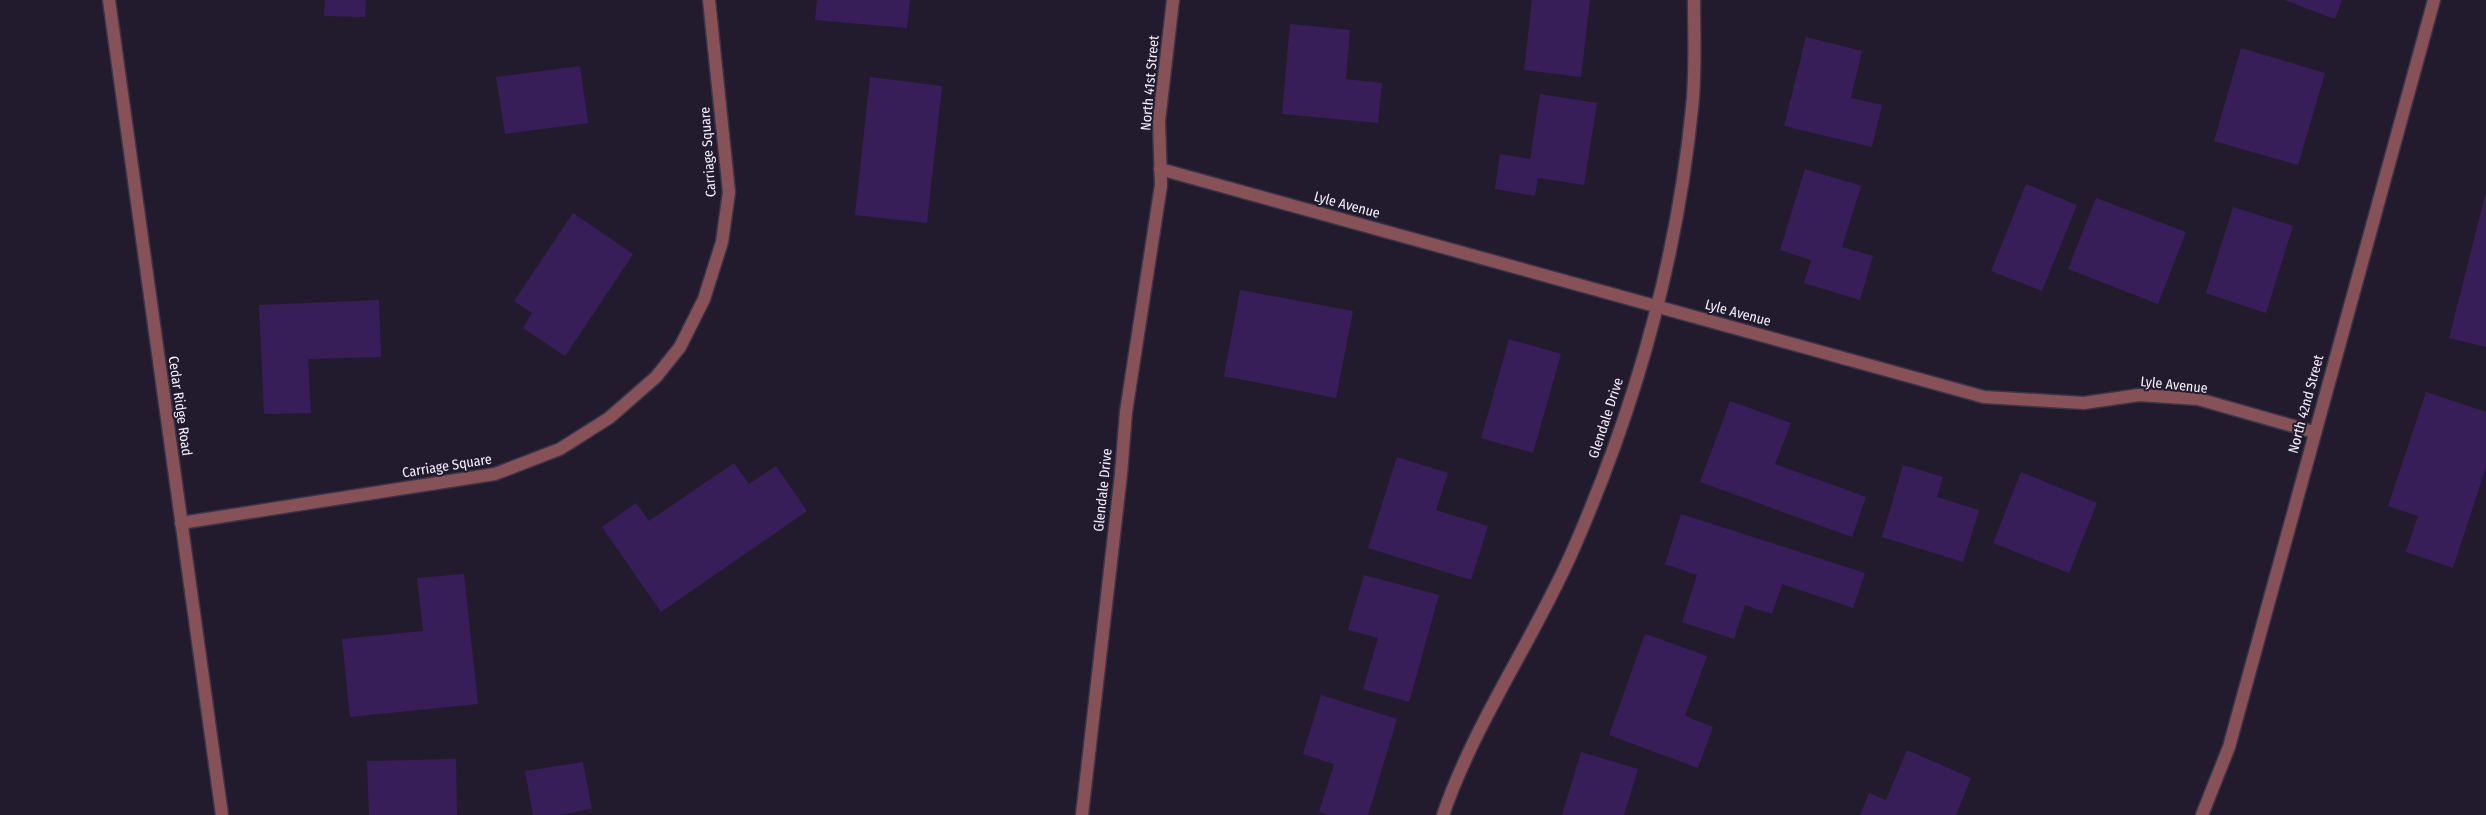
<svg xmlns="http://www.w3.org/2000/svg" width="2486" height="815" viewBox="0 0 2486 815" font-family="'Fira Sans Condensed',sans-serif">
<rect width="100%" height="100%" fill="#221b2e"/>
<g fill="#381e58">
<path d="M325 0H366L365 17 324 16Z"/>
<path d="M817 0H910L907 28 815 20Z"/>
<path d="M1532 0H1590L1581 77 1524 70Z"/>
<path d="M2285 0H2342L2335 19Z"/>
<path d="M1290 24 1350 30 1346 79 1382 83 1378 123 1282 114Z"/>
<path d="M1806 37 1862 51 1851 98 1882 105 1872 147 1784 126Z"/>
<path d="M2241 48 2325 73 2298 165 2214 141Z"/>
<path d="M580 66 588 123 505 134 496 77Z"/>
<path d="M870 77 942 86 927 223 855 215Z"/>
<path d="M1540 94 1597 103 1584 185 1538 178 1535 196 1495 189 1500 154 1530 159Z"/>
<path d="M1805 169 1861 186 1842 247 1873 256 1860 300 1804 283 1811 260 1780 250Z"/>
<path d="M2026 184 2077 205 2042 291 1991 271Z"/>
<path d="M2486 192V347L2449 338Z"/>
<path d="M2096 198 2186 232 2158 304 2068 269Z"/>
<path d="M2233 207 2293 226 2266 313 2206 293Z"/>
<path d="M573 213 633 254 565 356 523 328 532 313 514 301Z"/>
<path d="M1240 290 1353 311 1336 398 1224 376Z"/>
<path d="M379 300 381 357 308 359 311 413 264 414 259 305Z"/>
<path d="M1509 339 1561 354 1533 453 1481 438Z"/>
<path d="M2426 392 2486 412V467L2453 568 2406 552 2418 516 2388 506Z"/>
<path d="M1730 401 1791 423 1775 464 1866 497 1852 537 1700 482Z"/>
<path d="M1397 457 1448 473 1436 510 1488 526 1471 580 1368 548Z"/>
<path d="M734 463 749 484 776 466 807 511 661 612 602 527 636 503 649 521Z"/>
<path d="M1903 465 1943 477 1937 497 1979 510 1963 562 1882 537Z"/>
<path d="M2021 472 2097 503 2069 573 1993 543Z"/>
<path d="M1681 514 1865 573 1853 608 1782 584 1772 614 1745 605 1734 639 1682 622 1697 575 1665 564Z"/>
<path d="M464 574 478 704 350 717 342 639 423 631 417 578Z"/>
<path d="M1364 575 1439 595 1409 702 1363 689 1378 638 1348 630Z"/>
<path d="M1645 634 1707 656 1685 716 1713 727 1698 768 1609 735Z"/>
<path d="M1321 695 1397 719 1368 815H1329L1319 812 1334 764 1303 754Z"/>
<path d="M1907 750 1971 778 1956 815H1860L1869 793 1886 800Z"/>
<path d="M1581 752 1638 769 1624 815H1562Z"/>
<path d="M456 759 457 815H369L367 761Z"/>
<path d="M583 762 592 809 558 815H533L525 771Z"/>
</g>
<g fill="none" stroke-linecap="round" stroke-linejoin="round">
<g stroke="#3b3547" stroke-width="15">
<g id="street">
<path d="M109 0 222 815"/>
<path d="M1160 169 1984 397 2084 403 2139 395 2198 399 2314 432"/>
<path d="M181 523 495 474 560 449 609 418 656 377 680 347 704 299 722 242 729 192 709 0"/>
<path d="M1082 815 1121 474 1126 412 1161 185 1159 121 1173 0"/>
<path d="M1443 815C1475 722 1533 641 1573 550 1634 411 1677 260 1692 108 1696 73 1694 36 1694 0"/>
<path d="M2202 815 2229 747 2434 0"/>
</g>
</g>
<use href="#street" stroke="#875158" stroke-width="12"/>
</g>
<g text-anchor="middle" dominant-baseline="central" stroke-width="4" stroke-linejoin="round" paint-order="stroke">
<g font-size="14" fill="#f5f1fe" stroke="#221b2e">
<text transform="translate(1150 83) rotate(-85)">North 41st Street</text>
<text transform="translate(708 152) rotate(-94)">Carriage Square</text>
<text transform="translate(1347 205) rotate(15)">Lyle Avenue</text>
<text transform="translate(1738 313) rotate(15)">Lyle Avenue</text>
<text transform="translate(2174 385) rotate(6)">Lyle Avenue</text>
<text transform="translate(2306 404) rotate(-75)">North 42nd Street</text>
<text transform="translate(180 406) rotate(82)">Cedar Ridge Road</text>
<text transform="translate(1606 418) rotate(-72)">Glendale Drive</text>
<text transform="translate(447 466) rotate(-9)">Carriage Square</text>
<text transform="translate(1103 490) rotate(-84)">Glendale Drive</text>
</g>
</g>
</svg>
